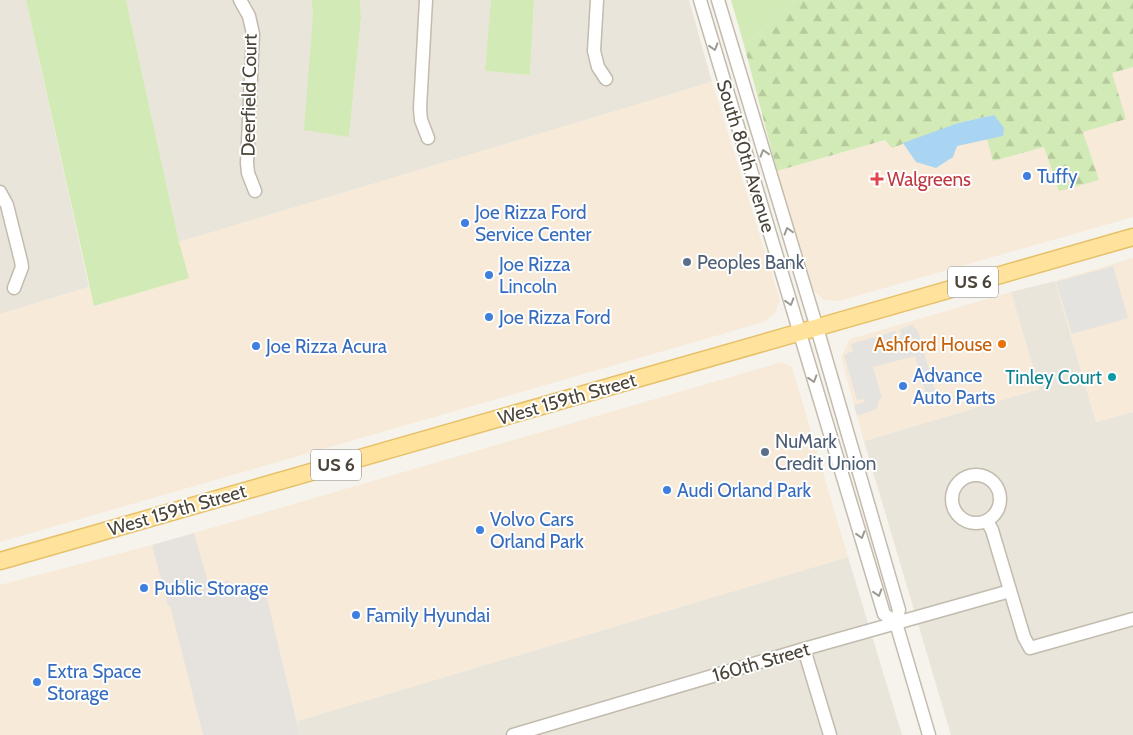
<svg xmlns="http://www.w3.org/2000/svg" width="1133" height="735" viewBox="0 0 1133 735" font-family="Cabin,sans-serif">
<defs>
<pattern id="forest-firs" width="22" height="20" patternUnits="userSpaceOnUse" patternTransform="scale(1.25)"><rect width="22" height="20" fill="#d2eab5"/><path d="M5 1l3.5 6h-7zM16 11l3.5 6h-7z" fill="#b6ca9c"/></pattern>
</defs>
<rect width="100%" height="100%" fill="#f6f3ec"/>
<g fill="#eae5da">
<path d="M0 0H26L89 287 0 314Z"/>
<path d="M126 0H311L313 15 349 137 361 18 360 0H491L486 71 530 75 534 0H689L712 82 179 242Z"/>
<path d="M1055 281 1096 422 1133 412V735H951L864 441 1039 389 1011 292Z"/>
<path d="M848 557 902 735H300L297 721Z"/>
</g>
<g fill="#f7ead8">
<path d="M1133 67V217L839 301 824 300 813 290 777 171 886 140 892 147 903 143 916 162 957 146 987 139 993 161 1044 147 1099 180 1083 132 1111 73Z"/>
<path d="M712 82 780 300 775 313 764 322 0 542V314L89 287 95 306 188 278 179 242Z"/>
<path d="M1133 258V412L1096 422 1055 281Z"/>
<path d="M1011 292 1039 389 864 441 841 357 850 339Z"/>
<path d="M782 362 792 367 848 557 297 721 267 598 209 585 194 533Z"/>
<path d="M152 545 168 606H170L203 735H0V585Z"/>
</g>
<path fill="#e6e2dd" d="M194 533 209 585 227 581 267 598 300 735H203L170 606H168L152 545Z"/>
<g fill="#d2eab5">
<path d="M26 0H126L179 242 189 278 94 306Z"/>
<path d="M311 0H360L361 18 349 137 304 130 313 15Z"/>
<path d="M491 0H534L530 75 485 71Z"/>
<path d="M731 0H797L779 17 744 45Z"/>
</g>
<path fill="url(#forest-firs)" d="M797 0H1133V67L1112 73 1126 119 1083 132 1099 180 1059 191 1044 147 993 161 987 139 1003 136 994 115 958 123 892 148 885 140 777 171 744 45 779 17Z"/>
<g fill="#e5e3e0">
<path d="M1113 266 1128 318 1072 334 1056 282Z"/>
<path d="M912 325 918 331 935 391 926 394 915 356 873 367 882 398 879 400 877 409 857 416 854 405 865 402 864 399 857 400 844 355 853 351 851 344 895 331 897 337 900 338 901 335 900 329Z"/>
</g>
<path fill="#a9d4f2" d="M994 115 1004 128 1003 136 957 146 953 157 936 168 916 162 903 143 958 123Z"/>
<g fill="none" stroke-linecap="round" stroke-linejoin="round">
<g stroke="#c2bbae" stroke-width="15">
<g id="minor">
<path d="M240 0 249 16 253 34 247 163 248 173 255 191"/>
<path d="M426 0 420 108 421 120 428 138"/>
<path d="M597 0 594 51 598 67 606 79"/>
<path d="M700 0 884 614 896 623"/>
<path d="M718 0 817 328 899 610 896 623 929 735"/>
<path d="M0 192 7 205 21 261 22 267 14 288"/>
<circle cx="976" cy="499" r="24"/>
<path d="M987 521 992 530 1024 637 1030 648 1133 619"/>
<path d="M804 649 830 735"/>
<path d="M513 735 804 649 1010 591"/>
</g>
</g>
<g stroke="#e6c16a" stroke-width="19">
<path id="major" d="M0 561 1133 237"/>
</g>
<use href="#minor" stroke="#fff" stroke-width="12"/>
<use href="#major" stroke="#ffe39c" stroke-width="16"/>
</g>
<defs><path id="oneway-chevron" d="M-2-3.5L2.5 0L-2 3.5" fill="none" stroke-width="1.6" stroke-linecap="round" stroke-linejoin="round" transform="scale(1.25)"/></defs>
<g stroke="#9c9892">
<use href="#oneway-chevron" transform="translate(714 47) rotate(73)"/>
<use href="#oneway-chevron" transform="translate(764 153) rotate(-107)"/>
<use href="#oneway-chevron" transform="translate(788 231) rotate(-107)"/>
<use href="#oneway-chevron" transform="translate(790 302) rotate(73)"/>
<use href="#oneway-chevron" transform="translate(813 379) rotate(73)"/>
<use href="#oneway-chevron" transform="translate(861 535) rotate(73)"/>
<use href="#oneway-chevron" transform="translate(878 593) rotate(73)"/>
</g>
<g fill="#3f7fe0" stroke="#fff" stroke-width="2">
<circle cx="1027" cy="176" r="5"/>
<circle cx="465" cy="223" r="5"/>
<circle cx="489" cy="275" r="5"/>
<circle cx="489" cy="317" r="5"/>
<circle cx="256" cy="346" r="5"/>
<circle cx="903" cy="386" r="5"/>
<circle cx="667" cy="490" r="5"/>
<circle cx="480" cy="530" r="5"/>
<circle cx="144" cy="588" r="5"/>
<circle cx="356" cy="615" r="5"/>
<circle cx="37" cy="682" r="5"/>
</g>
<path fill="#e0444e" stroke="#fff" stroke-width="2" d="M874.5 171.5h5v5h5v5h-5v5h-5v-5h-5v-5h5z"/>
<g fill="#5c6f8a" stroke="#fff" stroke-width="2">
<circle cx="687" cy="262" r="5"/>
<circle cx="765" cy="452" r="5"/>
</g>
<circle fill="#e8710a" stroke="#fff" stroke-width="2" cx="1002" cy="344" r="5"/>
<circle fill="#0f9aa8" stroke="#fff" stroke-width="2" cx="1112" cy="377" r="5"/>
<g text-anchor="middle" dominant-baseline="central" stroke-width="4" stroke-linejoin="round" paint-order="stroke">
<g fill="#fff" stroke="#817c74" stroke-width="1">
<rect x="948" y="266.5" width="50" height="31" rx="4"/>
<rect x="311" y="449.5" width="50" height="31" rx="4"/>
</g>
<g font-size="18" font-weight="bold" fill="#4b4439">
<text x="973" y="282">US 6</text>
<text x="336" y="465">US 6</text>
</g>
<g font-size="19" fill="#4b4439" stroke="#fff">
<text transform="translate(249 95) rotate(-89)">Deerfield Court</text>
<text transform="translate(746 156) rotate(73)">South 80th Avenue</text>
<text transform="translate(567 399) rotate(-16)">West 159th Street</text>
<text transform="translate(177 510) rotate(-16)">West 159th Street</text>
<text transform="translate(761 662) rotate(-16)">160th Street</text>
</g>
<g font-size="19" fill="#366cbe" stroke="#fff" text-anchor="start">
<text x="1037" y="176">Tuffy</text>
<text x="475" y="212">Joe Rizza Ford<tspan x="475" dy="22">Service Center</tspan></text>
<text x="499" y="264">Joe Rizza<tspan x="499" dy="22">Lincoln</tspan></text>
<text x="499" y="317">Joe Rizza Ford</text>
<text x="266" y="346">Joe Rizza Acura</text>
<text x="913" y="375">Advance<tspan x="913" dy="22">Auto Parts</tspan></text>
<text x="677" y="490">Audi Orland Park</text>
<text x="490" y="519">Volvo Cars<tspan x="490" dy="22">Orland Park</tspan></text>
<text x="154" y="588">Public Storage</text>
<text x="366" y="615">Family Hyundai</text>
<text x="47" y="671">Extra Space<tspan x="47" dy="22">Storage</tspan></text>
</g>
<g font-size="19" fill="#be3a42" stroke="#fff" text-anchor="start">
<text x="887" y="179">Walgreens</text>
</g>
<g font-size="19" fill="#4e5e75" stroke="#fff" text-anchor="start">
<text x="697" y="262">Peoples Bank</text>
<text x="775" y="441">NuMark<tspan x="775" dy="22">Credit Union</tspan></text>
</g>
<g font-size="19" fill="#c56008" stroke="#fff" text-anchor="end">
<text x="992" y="344">Ashford House</text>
</g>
<g font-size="19" fill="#0d838f" stroke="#fff" text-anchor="end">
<text x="1102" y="377">Tinley Court</text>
</g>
</g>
</svg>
